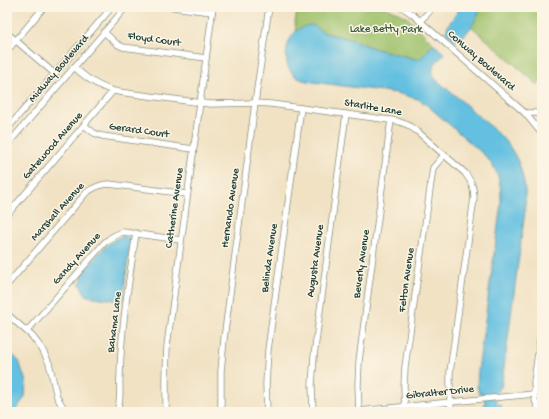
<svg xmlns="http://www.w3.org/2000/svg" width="549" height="419" viewBox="0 0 549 419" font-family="'Gochi Hand',sans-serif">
<rect width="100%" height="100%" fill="#fcf5e5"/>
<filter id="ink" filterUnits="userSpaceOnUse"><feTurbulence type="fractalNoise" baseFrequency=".025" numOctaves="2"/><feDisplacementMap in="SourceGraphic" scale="8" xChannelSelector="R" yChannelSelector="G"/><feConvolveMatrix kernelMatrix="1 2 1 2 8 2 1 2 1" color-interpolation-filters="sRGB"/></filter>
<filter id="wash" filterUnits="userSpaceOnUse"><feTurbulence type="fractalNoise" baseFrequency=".012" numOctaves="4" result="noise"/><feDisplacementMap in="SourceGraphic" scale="16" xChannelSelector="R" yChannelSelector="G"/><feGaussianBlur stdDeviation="0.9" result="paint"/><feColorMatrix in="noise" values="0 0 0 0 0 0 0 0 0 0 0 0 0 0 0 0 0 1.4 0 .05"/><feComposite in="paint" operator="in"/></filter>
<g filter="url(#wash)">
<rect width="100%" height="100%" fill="#f1e2c4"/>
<g fill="#9ec16a" stroke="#5e7f4f">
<path d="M298 7H383L395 11 407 17 439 49 433 44 420 59H416L376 49 350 39 325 33 321 31 318 28H301L296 31 295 22Z"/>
<path d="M482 7H542V78L538 85 471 26Z"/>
</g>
<g fill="#63c0e1" stroke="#417e8a">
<path d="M460 7H482C475 20 470 33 457 41L454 40 446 32C448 22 456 16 460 7Z"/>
<path d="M311 25 315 26 321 31 325 33 350 39 376 49 416 59H420L433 44 445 54C436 62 429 67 435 79 449 90 462 101 475 113 497 132 517 147 523 178 526 189 525 200 525 211L503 375 501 387 496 393V403L501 405 503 412H482L481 408 485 404 484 394 479 393 477 386 478 371 501 204C501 180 499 170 482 153L427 105 418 99 397 93 313 82C307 81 300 80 295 76 291 73 288 68 287 63 284 45 292 27 311 25Z"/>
<path d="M124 236 129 238 130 243 123 300 122 301 87 296 80 285V282L82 280V274C93 262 107 239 124 236Z"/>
<path d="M7 350 19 361 26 382 25 397 15 411H13L12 412H7Z"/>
</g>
</g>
<g filter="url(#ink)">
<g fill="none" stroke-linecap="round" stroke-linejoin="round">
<g stroke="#88907c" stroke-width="7">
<g id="minor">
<path d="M173 7 212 12"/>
<path d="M402 7 412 14 525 113 542 134"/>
<path d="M420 21 429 12 432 7"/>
<path d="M104 32 117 44 123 47 206 58"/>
<path d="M7 33 55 74"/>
<path d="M7 51 44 7"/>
<path d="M74 67C87 79 101 89 119 92L210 104 255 103 271 104 397 121 408 125 418 132 465 173C471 181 474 187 474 198L450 372V402L452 412"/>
<path d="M525 113H542"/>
<path d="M84 125 94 133 102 136 193 149"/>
<path d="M7 129 112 7"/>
<path d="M7 145 126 7"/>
<path d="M7 215 113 91"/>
<path d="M7 285 86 193C94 187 100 184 109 184L187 194"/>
<path d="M7 314 32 336 42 349 49 363 57 397 66 412"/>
<path d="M27 331 105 242C111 237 116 234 123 232L181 240"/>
<path d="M116 412C122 402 119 387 120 376 121 328 129 281 136 233"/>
<path d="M166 412V376L167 346 213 7"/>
<path d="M221 412V371L224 339 255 103 269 7"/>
<path d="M267 412 266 384 268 350 301 108"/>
<path d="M313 412 312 385 314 356 346 114"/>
<path d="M349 412 534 394"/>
<path d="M359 412 358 385 359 361 391 120"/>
<path d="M405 412 404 386 405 367 433 168 444 155"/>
<path d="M539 412 535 400 534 382 542 325"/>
</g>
</g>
<use href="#minor" stroke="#fff" stroke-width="5.5"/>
</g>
</g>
<g text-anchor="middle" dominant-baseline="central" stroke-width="3" stroke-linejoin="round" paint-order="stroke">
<g font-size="11" fill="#3f5e42" stroke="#fcf5e5">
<text x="386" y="30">Lake Betty Park</text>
</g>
<g font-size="11" fill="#1f3d34" stroke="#fcf5e5">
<text transform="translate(154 40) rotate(8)">Floyd Court</text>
<text transform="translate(481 61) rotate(41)">Conway Boulevard</text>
<text transform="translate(59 69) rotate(-49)">Midway Boulevard</text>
<text transform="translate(373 108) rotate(10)">Starlite Lane</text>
<text transform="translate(139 131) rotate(8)">Gerard Court</text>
<text transform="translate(53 146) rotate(-49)">Gatewood Avenue</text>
<text transform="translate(175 208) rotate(-82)">Catherine Avenue</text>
<text transform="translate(231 208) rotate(-82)">Hernando Avenue</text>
<text transform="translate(58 212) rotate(-48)">Marshall Avenue</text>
<text transform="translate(270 258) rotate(-82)">Belinda Avenue</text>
<text transform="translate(77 259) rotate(-48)">Gandy Avenue</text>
<text transform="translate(316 261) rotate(-82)">Augusta Avenue</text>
<text transform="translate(362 264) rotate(-82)">Beverly Avenue</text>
<text transform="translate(407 280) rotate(-82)">Felton Avenue</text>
<text transform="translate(115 322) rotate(-83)">Bahama Lane</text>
<text transform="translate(440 393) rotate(-6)">Gibralter Drive</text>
</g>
</g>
<rect width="549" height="419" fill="none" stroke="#fcf5e5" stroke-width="24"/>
</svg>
